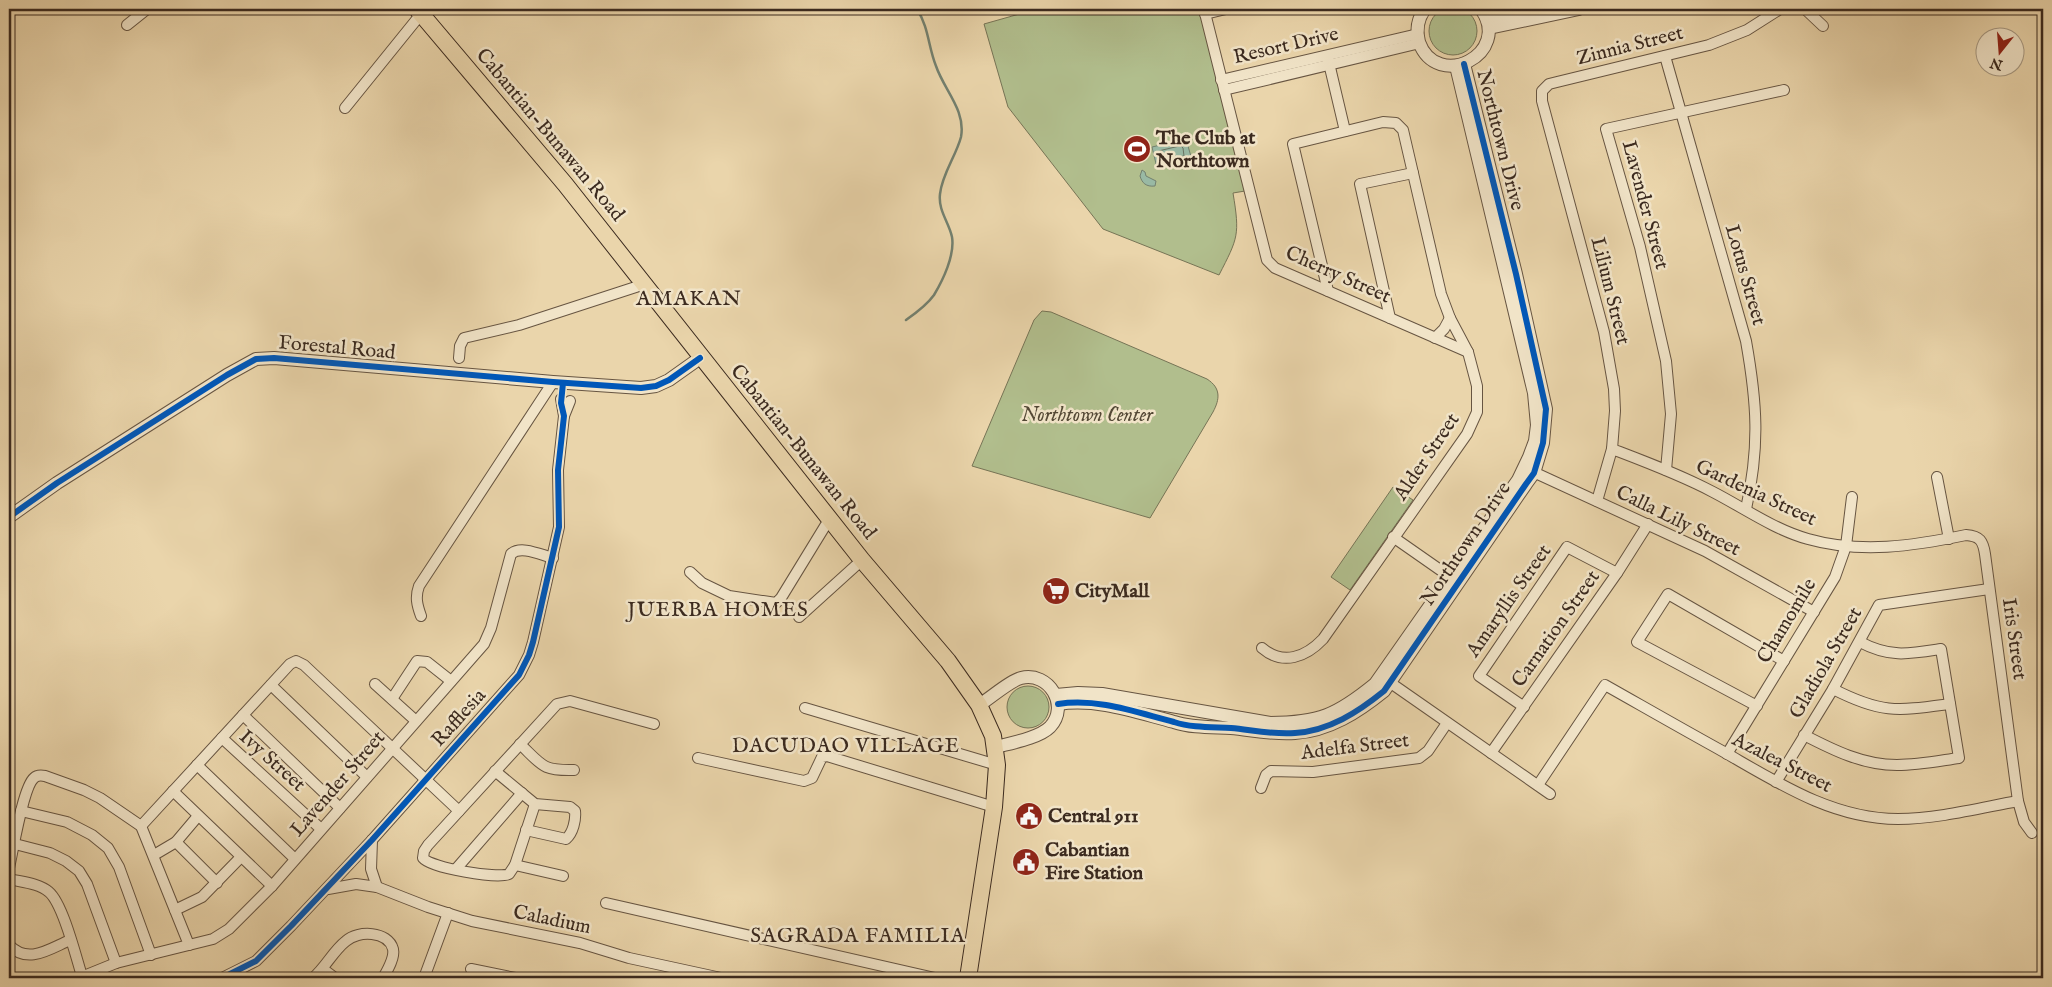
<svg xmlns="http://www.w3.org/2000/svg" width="2052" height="987" viewBox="0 0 2052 987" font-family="'IM FELL English',serif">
<rect width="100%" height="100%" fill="#ead5ab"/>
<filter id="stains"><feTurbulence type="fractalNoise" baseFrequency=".004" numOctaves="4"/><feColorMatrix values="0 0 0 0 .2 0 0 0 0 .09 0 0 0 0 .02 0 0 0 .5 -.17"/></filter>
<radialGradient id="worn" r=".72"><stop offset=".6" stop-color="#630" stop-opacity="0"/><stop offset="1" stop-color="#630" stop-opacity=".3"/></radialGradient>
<g fill="#b1be8d" stroke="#767456">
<circle cx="1453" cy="31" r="24"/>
<path d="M1037 9H1199L1245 191 1233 193C1240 235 1238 238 1219 275L1103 229 1008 107 984 24Z"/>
<path d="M1042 311 1051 312 1207 379C1221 388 1220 399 1213 412L1150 518 972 466 1034 320Z"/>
<path d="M1393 487 1413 500 1350 590 1331 577Z"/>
<circle cx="1028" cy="707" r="21"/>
</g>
<g fill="#99b9a4" stroke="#73806f">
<path d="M1186 139 1192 160 1157 168 1152 147Z"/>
<path d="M1142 170 1145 172 1146 176 1156 181 1155 186C1146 187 1142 183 1140 176Z"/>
</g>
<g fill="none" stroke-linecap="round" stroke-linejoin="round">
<path stroke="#6a7262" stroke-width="1" d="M1181 146 1183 148 1184 156 1161 160 1160 151Z"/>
<path stroke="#73806f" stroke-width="2.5" d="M906 320C916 313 927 305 934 295 943 280 955 255 952 237 949 222 938 211 940 194 942 174 956 156 961 137 966 110 944 90 936 66 928 46 929 28 917 9"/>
<g stroke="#675542" stroke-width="12">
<g id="minor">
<path d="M1204 9 1267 260 1275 268 1468 352"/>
<path d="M1805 9 1823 26"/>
<path d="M1205 14 1226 9"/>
<path d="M127 25 147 9"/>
<path d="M1665 56 1746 341C1757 403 1760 446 1746 509"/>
<path d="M1328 59 1345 131"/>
<path d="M1221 80 1418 34"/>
<path d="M1224 90 1420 43"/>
<path d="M345 108 421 14"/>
<path d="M1390 318 1360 184 1413 173"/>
<path d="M1435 338 1444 329 1450 318"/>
<path d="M459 358 460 346 464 338 519 325 645 284"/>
<path d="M564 416 570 401"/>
<path d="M1612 449C1646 462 1681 475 1713 492 1744 508 1775 530 1808 539 1861 554 1913 546 1966 535 1980 536 1983 541 1985 554L2018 801 2024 822 2032 833"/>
<path d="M1529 470 1705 551 1814 612"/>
<path d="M1666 470 1671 414 1666 361 1640 247 1606 129 1784 90"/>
<path d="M1937 477 1949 539"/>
<path d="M1597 501 1612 449 1615 411 1614 389 1604 332 1542 101V91L1549 84 1557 82 1709 45 1747 30 1780 9"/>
<path d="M1393 537 1456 581"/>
<path d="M690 572 702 583 729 596 776 603 781 598 830 518"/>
<path d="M421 616C417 605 415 597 419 586L553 382"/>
<path d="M799 617 862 560"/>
<path d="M1262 648C1283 666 1306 657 1323 639L1467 434 1477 412V386L1468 352 1450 318 1441 294 1403 130 1396 123 1383 122 1293 144 1328 291"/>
<path d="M1385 679 1550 794"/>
<path d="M375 684 416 721"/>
<path d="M271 685 367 777"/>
<path d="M1833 689C1882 714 1897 711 1950 704"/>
<path d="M392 699 417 661 427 662 451 681"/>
<path d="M1757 706 1637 642 1668 594 1784 661"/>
<path d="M1524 707 1479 676 1567 547 1617 573"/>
<path d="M805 708 997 765"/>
<path d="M243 715 340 808"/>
<path d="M1804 735C1833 750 1863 765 1897 765 1918 765 1938 761 1959 758L1941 649C1909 654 1890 658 1860 642"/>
<path d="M222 738 321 829"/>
<path d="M520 744C542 765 542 771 574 770"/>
<path d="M1491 753 1617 573 1648 524"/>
<path d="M1727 754 1835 577 1846 546 1852 497"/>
<path d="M698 758 804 781 812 778 822 757 827 756 994 807"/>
<path d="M197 765 295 859"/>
<path d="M495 771 535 804 570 807 575 811C576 820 573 833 566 839L526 830"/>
<path d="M1776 782 1833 689 1879 605 1989 589"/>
<path d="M1538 785 1605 685C1644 707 1684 730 1724 752 1778 783 1833 819 1898 819 1937 819 1980 808 2018 801"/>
<path d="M1261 788 1266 775 1271 771 1313 772 1419 758 1428 751 1447 723"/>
<path d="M173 791 272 886"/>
<path d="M535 804 515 865 509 874C497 879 431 868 423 858L424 851 428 845 557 704 570 701 654 724"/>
<path d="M21 811 67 822 92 835 108 848 119 867 151 955"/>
<path d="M141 826 290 664 296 661 304 665 459 811"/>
<path d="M372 840 371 869 377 887"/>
<path d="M176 842 217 883"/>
<path d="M15 844 50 853 66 861 79 871 87 884 116 963"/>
<path d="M154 855 176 842 198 816"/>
<path d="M515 865 563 876"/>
<path d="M9 868C13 851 23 787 34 778 37 775 40 775 45 776L84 790 100 798 141 826 189 945"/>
<path d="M456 869 522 793"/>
<path d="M9 879C21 882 39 883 49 892 63 904 76 957 82 976"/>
<path d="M328 889 356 884 377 887 428 907 472 921 580 943 629 958 721 978"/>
<path d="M606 903 935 978"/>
<path d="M175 910 202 897 241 857"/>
<path d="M9 945C28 965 49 949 70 940"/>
<path d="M323 969 335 978"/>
<path d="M471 969 515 978"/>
<path d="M79 978 116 963 213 939 229 929 272 886 484 644 491 628 511 554C521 545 541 555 553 558"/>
<path d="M222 978 256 961 291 926 372 840 519 675 529 655 533 642 559 527 558 470 564 416 561 399"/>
<path d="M313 978C326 967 333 951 346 941 358 930 388 931 393 949 395 958 387 971 383 978"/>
<path d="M424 978 448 913"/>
</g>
</g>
<g stroke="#675542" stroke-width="14">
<g id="tertiary">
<path d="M1425 9C1418 18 1416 30 1419 42 1437 92 1513 54 1481 9"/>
<path d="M1486 17 1527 9"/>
<path d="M1489 28 1579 9"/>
<path d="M9 517 57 483 227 375 256 359 274 358 553 382 641 388 656 386 669 380 700 358"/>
<path d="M1056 695 1078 693 1102 694 1270 723C1319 723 1337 715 1375 684L1518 480 1529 457 1535 441 1537 425 1534 393 1456 66"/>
<path d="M1058 704C1098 698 1135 712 1174 722 1192 728 1212 727 1231 728 1252 730 1274 735 1295 733 1329 731 1358 712 1384 691L1526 484 1534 473 1543 443 1546 409 1516 274 1464 64"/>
<path d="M979 705C991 698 1009 681 1021 678 1049 671 1070 706 1050 727 1039 738 1011 743 996 747"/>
</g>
</g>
<g stroke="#3b2a1f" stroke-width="18">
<path id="primary" d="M417 9 565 184 862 560 948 661 979 705 993 736 997 765 994 807 968 978"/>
</g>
<use href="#minor" stroke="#f1e4c8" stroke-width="10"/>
<use href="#tertiary" stroke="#f1e4c8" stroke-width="12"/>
<use href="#primary" stroke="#ead5ab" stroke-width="16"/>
<g stroke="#f1e4c8" stroke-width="9">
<g id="cycleway">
<path d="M9 517 57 483 227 375 256 359 274 358 553 382 641 388 656 386 669 380 700 358"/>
<path d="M1058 704C1098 698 1135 712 1174 722 1192 728 1212 727 1231 728 1252 730 1274 735 1295 733 1329 731 1358 712 1384 691L1526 484 1534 473 1543 443 1546 409 1516 274 1464 64"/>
<path d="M222 978 256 961 291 926 372 840 519 675 529 655 533 642 559 527 558 470 564 416 561 403 563 383"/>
</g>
</g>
<use href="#cycleway" stroke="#0057b8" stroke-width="6"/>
</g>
<defs>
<g id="stadium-disc" transform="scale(1.4375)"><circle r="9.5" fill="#8f2418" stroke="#f1e4c8"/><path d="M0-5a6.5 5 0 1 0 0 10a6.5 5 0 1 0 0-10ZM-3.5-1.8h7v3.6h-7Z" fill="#fff"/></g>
<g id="supermarket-disc" transform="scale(1.4375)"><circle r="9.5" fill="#8f2418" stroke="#f1e4c8"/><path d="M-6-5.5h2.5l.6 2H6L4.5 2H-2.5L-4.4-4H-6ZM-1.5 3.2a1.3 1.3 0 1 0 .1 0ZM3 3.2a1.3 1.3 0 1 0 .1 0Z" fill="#fff"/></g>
<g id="civic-disc" transform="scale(1.4375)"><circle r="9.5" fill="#8f2418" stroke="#f1e4c8"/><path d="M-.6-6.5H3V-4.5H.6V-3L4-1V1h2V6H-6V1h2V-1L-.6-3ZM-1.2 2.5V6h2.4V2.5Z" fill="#fff"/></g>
</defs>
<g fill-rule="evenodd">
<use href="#stadium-disc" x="1137" y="149"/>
<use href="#supermarket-disc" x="1056" y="591"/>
<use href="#civic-disc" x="1029" y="816"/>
<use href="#civic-disc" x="1026" y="862"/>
</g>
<g text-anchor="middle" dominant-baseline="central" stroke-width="5" stroke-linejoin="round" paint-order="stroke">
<g font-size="20" fill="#3b2a1f" stroke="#f1e4c8">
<text transform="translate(1286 46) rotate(-13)">Resort Drive</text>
<text transform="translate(1630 46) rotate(-14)">Zinnia Street</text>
<text transform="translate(550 135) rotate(50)">Cabantian-Bunawan Road</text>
<text transform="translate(1500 140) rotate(76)">Northtown Drive</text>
<text transform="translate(1645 205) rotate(75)">Lavender Street</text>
<text transform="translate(1338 275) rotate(24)">Cherry Street</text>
<text transform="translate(1745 275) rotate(74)">Lotus Street</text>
<text transform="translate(1610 291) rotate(76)">Lilium Street</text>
<text transform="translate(337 348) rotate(5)">Forestal Road</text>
<text transform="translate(803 452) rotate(51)">Cabantian-Bunawan Road</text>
<text transform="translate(1427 457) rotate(-56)">Alder Street</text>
<text transform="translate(1756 493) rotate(25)">Gardenia Street</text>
<text transform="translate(1678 521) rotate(26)">Calla Lily Street</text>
<text transform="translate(1466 544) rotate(-56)">Northtown Drive</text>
<text transform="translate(1509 601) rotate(-55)">Amaryllis Street</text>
<text transform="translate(1787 621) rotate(-59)">Chamomile</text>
<text transform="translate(1556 629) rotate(-55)">Carnation Street</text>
<text transform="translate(2014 639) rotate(82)">Iris Street</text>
<text transform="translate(1826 663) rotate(-60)">Gladiola Street</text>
<text transform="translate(459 718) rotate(-48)">Rafflesia</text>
<text transform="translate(1355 747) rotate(-7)">Adelfa Street</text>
<text transform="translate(272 761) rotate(42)">Ivy Street</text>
<text transform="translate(1782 763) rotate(27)">Azalea Street</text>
<text transform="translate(338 784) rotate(-49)">Lavender Street</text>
<text transform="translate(552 920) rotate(12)">Caladium</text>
</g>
<g font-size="20" font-weight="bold" fill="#3b2a1f" stroke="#f1e4c8" text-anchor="start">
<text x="1156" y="138">The Club at<tspan x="1156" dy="23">Northtown</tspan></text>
<text x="1075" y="591">CityMall</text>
<text x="1048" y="816">Central 911</text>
<text x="1045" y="850">Cabantian<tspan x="1045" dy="23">Fire Station</tspan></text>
</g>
<g font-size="20" font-style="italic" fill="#534835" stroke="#f1e4c8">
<text x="1087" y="415">Northtown Center</text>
</g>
<g font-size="21" letter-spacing="1" fill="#3b2a1f" stroke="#f1e4c8">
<text x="718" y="610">JUERBA HOMES</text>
<text x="846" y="746">DACUDAO VILLAGE</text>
<text x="858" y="936">SAGRADA FAMILIA</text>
</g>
<g font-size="22" letter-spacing="1" fill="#3b2a1f" stroke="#f1e4c8">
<text x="689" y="299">AMAKAN</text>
</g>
</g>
<rect width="2052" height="987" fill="none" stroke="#ead5ab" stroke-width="30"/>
<rect x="10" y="10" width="2032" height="967" fill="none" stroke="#3b2a1f" stroke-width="2.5"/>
<rect x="15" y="15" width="2022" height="957" fill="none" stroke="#3b2a1f"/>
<g transform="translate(2000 52) rotate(197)"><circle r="24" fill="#f1e4c8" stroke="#a89a84"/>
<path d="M0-4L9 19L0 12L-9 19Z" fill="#8f2418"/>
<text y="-8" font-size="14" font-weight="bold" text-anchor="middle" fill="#3b2a1f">N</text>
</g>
<rect width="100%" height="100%" filter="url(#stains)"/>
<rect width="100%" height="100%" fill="url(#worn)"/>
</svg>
